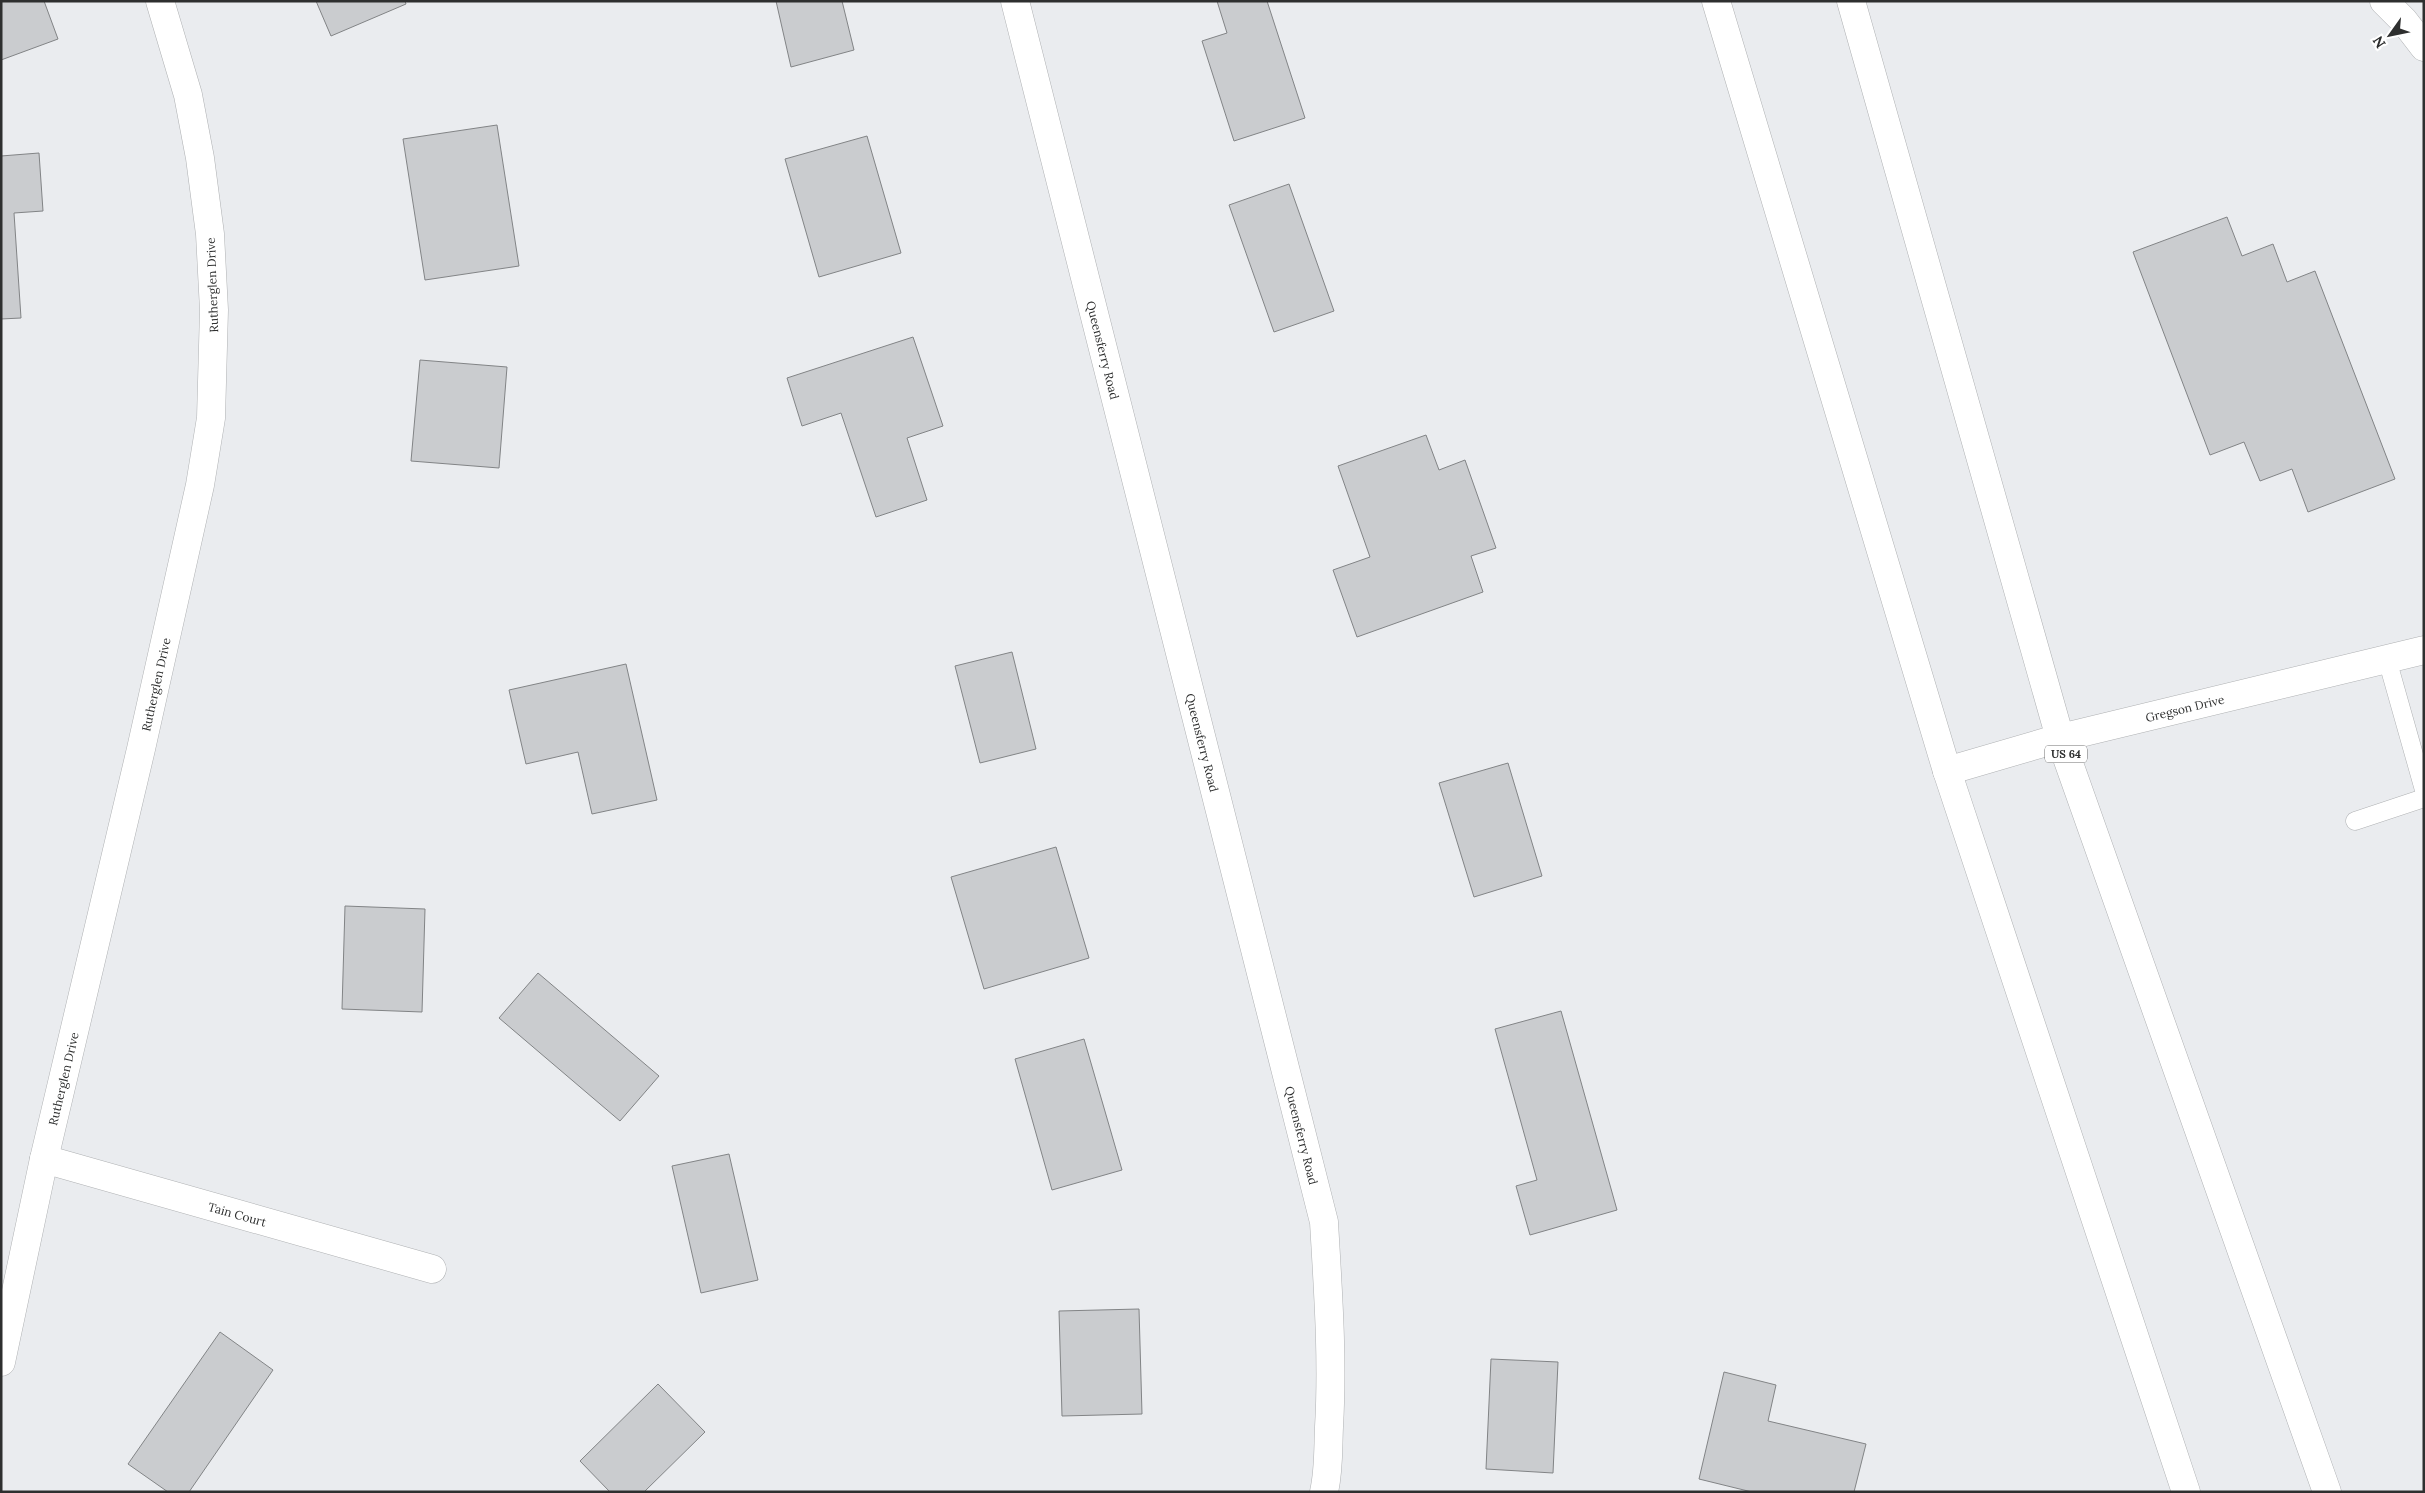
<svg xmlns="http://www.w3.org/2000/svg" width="2425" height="1493" viewBox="0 0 2425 1493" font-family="Lora,serif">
<rect width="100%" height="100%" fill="#eaecef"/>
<g fill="#cacccf" stroke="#828486">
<path d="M1 1H44L58 39 1 60Z"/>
<path d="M316 1H405L406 4 331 36Z"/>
<path d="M776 1H842L854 50 791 67Z"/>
<path d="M1217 1H1267L1305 118 1234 141 1202 41 1227 33Z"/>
<path d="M497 125 519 266 425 280 403 139Z"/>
<path d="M867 136 901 253 819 277 785 159Z"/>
<path d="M39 153 43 211 14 213 21 318 1 319V156Z"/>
<path d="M1289 184 1334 311 1274 332 1229 205Z"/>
<path d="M2227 217 2242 256 2273 244 2287 282 2315 271 2395 479 2308 512 2292 469 2260 481 2244 442 2210 455 2133 252Z"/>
<path d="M913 337 943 426 907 438 927 500 876 517 841 413 802 426 787 378Z"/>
<path d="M420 360 507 367 499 468 411 461Z"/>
<path d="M1426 435 1439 470 1465 460 1496 548 1471 556 1483 592 1357 637 1333 570 1370 557 1338 466Z"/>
<path d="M1012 652 1036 749 980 763 955 666Z"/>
<path d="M626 664 657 800 592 814 578 752 526 764 509 690Z"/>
<path d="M1508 763 1542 876 1474 897 1439 783Z"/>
<path d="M1056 847 1089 958 984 989 951 877Z"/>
<path d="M345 906 425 909 422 1012 342 1009Z"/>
<path d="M538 973 659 1076 620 1121 499 1018Z"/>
<path d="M1561 1011 1617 1210 1530 1235 1516 1186 1537 1180 1495 1029Z"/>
<path d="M1084 1039 1122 1170 1052 1190 1015 1059Z"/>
<path d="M729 1154 758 1280 701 1293 672 1166Z"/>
<path d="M1139 1309 1142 1414 1062 1416 1059 1311Z"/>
<path d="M220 1332 273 1370 189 1492H168L128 1464Z"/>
<path d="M1491 1359 1558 1362 1553 1473 1486 1469Z"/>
<path d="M1724 1372 1776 1385 1768 1421 1866 1444 1854 1492H1752L1699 1479Z"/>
<path d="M658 1384 705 1432 644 1492H610L580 1461Z"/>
</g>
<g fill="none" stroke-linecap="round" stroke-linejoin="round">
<g stroke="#afb1b3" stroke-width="19">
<g id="service">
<path d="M2387 659 2424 790"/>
<path d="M2355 821 2424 798"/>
</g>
</g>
<g stroke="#afb1b3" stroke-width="29">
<g id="minor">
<path id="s1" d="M1015 1 1324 1222C1328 1291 1333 1358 1329 1427 1328 1448 1329 1470 1324 1492"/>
<path d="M2384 1 2404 21 2424 47"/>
<path id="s2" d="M44 1159 432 1269"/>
<path id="s3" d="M1 1362 44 1159 141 749 200 485 211 418 214 310 210 234 200 158 188 95 160 1"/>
</g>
</g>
<g stroke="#afb1b3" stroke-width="29">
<g id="tertiary">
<path id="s4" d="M1947 771 2060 738 2424 650"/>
</g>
</g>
<g stroke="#afb1b3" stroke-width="29">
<g id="trunk">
<path d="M1716 1 1947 771 2186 1492"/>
<path d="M1851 1 2060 738 2327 1492"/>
</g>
</g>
<use href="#service" stroke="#fff" stroke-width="18"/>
<use href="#minor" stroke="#fff" stroke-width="28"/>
<use href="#tertiary" stroke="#fff" stroke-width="28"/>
<use href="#trunk" stroke="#fff" stroke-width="28"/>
</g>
<g text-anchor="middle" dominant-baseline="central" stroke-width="4" stroke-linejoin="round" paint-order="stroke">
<rect fill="#fff" stroke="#6d6d6d" stroke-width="1" x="2045" y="745.5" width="42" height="17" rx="4"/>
<g font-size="11" font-weight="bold" fill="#2e2f2f">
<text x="2066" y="754">US 64</text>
</g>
<g font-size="12" fill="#2e2f2f" stroke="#fff">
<text transform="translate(212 285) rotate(-92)">Rutherglen Drive</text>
<text stroke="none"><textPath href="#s1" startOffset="360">Queensferry Road</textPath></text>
<text stroke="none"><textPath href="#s3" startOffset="695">Rutherglen Drive</textPath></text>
<text stroke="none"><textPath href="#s4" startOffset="246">Gregson Drive</textPath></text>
<text stroke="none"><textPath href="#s1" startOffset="765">Queensferry Road</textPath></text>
<text stroke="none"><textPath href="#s3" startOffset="290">Rutherglen Drive</textPath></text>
<text stroke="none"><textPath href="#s1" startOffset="1170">Queensferry Road</textPath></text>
<text stroke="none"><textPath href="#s2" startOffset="201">Tain Court</textPath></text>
</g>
</g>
<rect width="2425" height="1493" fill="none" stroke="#2e2f2f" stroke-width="5"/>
<g transform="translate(2390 35) rotate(237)" stroke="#ffffff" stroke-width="4" paint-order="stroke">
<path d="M0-4L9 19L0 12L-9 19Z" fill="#2e2f2f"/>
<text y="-8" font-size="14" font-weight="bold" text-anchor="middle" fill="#2e2f2f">N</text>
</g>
</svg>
